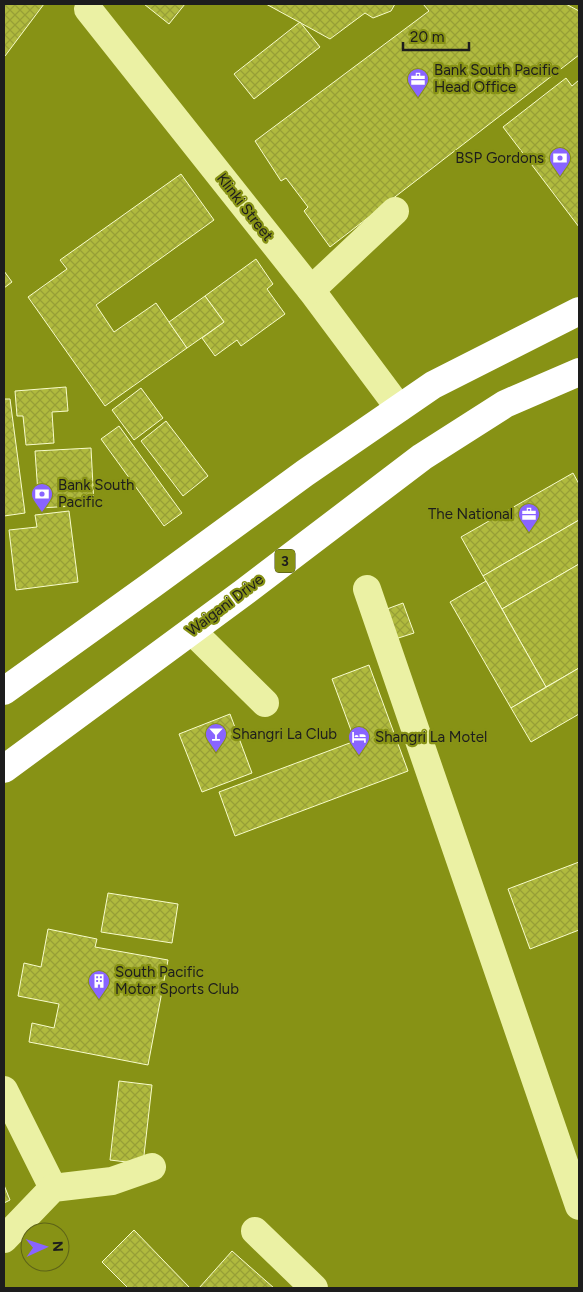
<svg xmlns="http://www.w3.org/2000/svg" width="583" height="1292" viewBox="0 0 583 1292" font-family="Figtree,sans-serif">
<defs>
<pattern id="building-cross-hatch" width="8" height="8" patternUnits="userSpaceOnUse" patternTransform="scale(1.25)"><rect width="8" height="8" fill="#b0ba3e"/><path d="M0 0l8 8M0 8l8-8" fill="none" stroke="#979f36"/></pattern>
</defs>
<rect width="100%" height="100%" fill="#879215"/>
<g fill="url(#building-cross-hatch)" stroke="#f8fccb">
<path d="M4 4H44L5 56 4 55Z"/>
<path d="M144 4H185L169 24Z"/>
<path d="M266 4H395L391 11 373 18 365 13 330 39Z"/>
<path d="M423 4H566L579 11V55L330 247 304 211 308 207 286 178 281 181 255 141 429 11Z"/>
<path d="M300 22 320 47 254 99 234 74Z"/>
<path d="M566 78 572 86 579 80V227L503 127Z"/>
<path d="M181 174 214 220 96 305 114 332 156 303 187 348 105 406 28 297 67 269 60 260Z"/>
<path d="M256 259 273 284 267 289 285 314 241 346 237 340 215 356 202 338 224 322 205 296Z"/>
<path d="M4 271 12 282 4 288Z"/>
<path d="M205 296 224 322 187 348 169 322Z"/>
<path d="M66 387 68 411 52 412 54 443 26 445 23 416H17L15 391Z"/>
<path d="M141 388 163 418 134 440 112 410Z"/>
<path d="M4 399H10L25 513 4 516Z"/>
<path d="M166 421 208 476 183 496 141 441Z"/>
<path d="M119 426 182 513 164 526 101 439Z"/>
<path d="M91 448 94 505 39 508 35 451Z"/>
<path d="M573 473 579 484V520L483 576 461 537Z"/>
<path d="M69 511 78 582 16 590 9 530 37 527 35 515Z"/>
<path d="M579 520V564L502 609 483 576Z"/>
<path d="M579 564V668L546 687 502 609Z"/>
<path d="M486 581 546 687 511 708 450 602Z"/>
<path d="M403 603 414 633 389 641 379 612Z"/>
<path d="M369 665 408 771 235 836 219 792 355 741 332 679Z"/>
<path d="M579 668V714L531 742 511 708Z"/>
<path d="M230 714 252 773 202 792 179 734Z"/>
<path d="M579 862V930L530 949 508 889Z"/>
<path d="M108 893 178 904 172 943 101 932Z"/>
<path d="M48 929 97 939 95 947 168 960 148 1065 29 1042 32 1023 54 1028 59 1004 18 996 24 963 41 967Z"/>
<path d="M119 1081 152 1085 143 1164 110 1160Z"/>
<path d="M4 1185 10 1200 4 1203Z"/>
<path d="M134 1230 190 1288H128L102 1262Z"/>
<path d="M232 1251 274 1288H199Z"/>
</g>
<g fill="none" stroke-linecap="round" stroke-linejoin="round">
<g stroke="#ebf1a4" stroke-width="28">
<path d="M88 9 311 290 399 408"/>
<path d="M311 290 395 211"/>
<path d="M367 589 579 1206"/>
<path d="M192 631 265 703"/>
<path d="M4 1090 53 1188"/>
<path d="M255 1231 314 1288"/>
<path d="M4 1239 53 1188 112 1181 152 1167"/>
</g>
<g stroke="#fff" stroke-width="28">
<path d="M4 691 153 584 305 473 433 385 579 311"/>
<path d="M4 769 243 593 422 457 505 404 579 372"/>
</g>
</g>
<defs>
<g id="office-pin" transform="scale(1.125)"><path d="M0 17L-7.5 6A9.5 9.5 0 1 1 7.5 6Z" fill="#8964ff" stroke="#879215"/><path d="M-6-3h4V-5.5h4V-3h4V5H-6ZM-1-4.5V-3h2v-1.5ZM-6 0V1H6V0Z" fill="#fff"/></g>
<g id="bank-pin" transform="scale(1.125)"><path d="M0 17L-7.5 6A9.5 9.5 0 1 1 7.5 6Z" fill="#8964ff" stroke="#879215"/><path d="M-6-4H6V4H-6ZM0-2.3a2.3 2.3 0 1 0 0 4.6a2.3 2.3 0 1 0 0-4.6Z" fill="#fff"/></g>
<g id="bar-pin" transform="scale(1.125)"><path d="M0 17L-7.5 6A9.5 9.5 0 1 1 7.5 6Z" fill="#8964ff" stroke="#879215"/><path d="M-6-5H6L.8 .8V4.5H3.5V6h-7V4.5H-.8V.8Z" fill="#fff"/></g>
<g id="hotel-pin" transform="scale(1.125)"><path d="M0 17L-7.5 6A9.5 9.5 0 1 1 7.5 6Z" fill="#8964ff" stroke="#879215"/><path d="M-6-4.5h1.5V1H6V5H4.5V3h-9V5H-6ZM-4 0a1.8 1.8 0 1 1 3.6 0ZM.5 0V-2.5h3Q6-2.5 6 0Z" fill="#fff"/></g>
<g id="building-pin" transform="scale(1.125)"><path d="M0 17L-7.5 6A9.5 9.5 0 1 1 7.5 6Z" fill="#8964ff" stroke="#879215"/><path d="M-4-6H4V6H1V3H-1V6H-4ZM-2.5-4.3h1.7v1.8h-1.7ZM.8-4.3h1.7v1.8H.8ZM-2.5-1h1.7V.8h-1.7ZM.8-1h1.7V.8H.8Z" fill="#fff"/></g>
</defs>
<g fill-rule="evenodd">
<use href="#office-pin" x="418" y="79"/>
<use href="#bank-pin" x="560" y="158"/>
<use href="#bank-pin" x="42" y="494"/>
<use href="#office-pin" x="529" y="514"/>
<use href="#bar-pin" x="216" y="734"/>
<use href="#hotel-pin" x="359" y="737"/>
<use href="#building-pin" x="99" y="981"/>
</g>
<g text-anchor="middle" dominant-baseline="central" stroke-width="4.5" stroke-linejoin="round" paint-order="stroke">
<rect fill="#879215" stroke="#3d401b" stroke-width="1" x="275" y="549.5" width="20" height="23" rx="4"/>
<g font-size="14" font-weight="bold" fill="#1d1d1d">
<text x="285" y="561">3</text>
</g>
<g font-size="15" fill="#1d1d1d" stroke="#879215" text-anchor="start">
<text x="434" y="70">Bank South Pacific<tspan x="434" dy="17">Head Office</tspan></text>
<text x="544" y="158" text-anchor="end">BSP Gordons</text>
<text x="58" y="485">Bank South<tspan x="58" dy="17">Pacific</tspan></text>
<text x="513" y="514" text-anchor="end">The National</text>
<text x="232" y="734">Shangri La Club</text>
<text x="375" y="737">Shangri La Motel</text>
<text x="115" y="972">South Pacific<tspan x="115" dy="17">Motor Sports Club</tspan></text>
</g>
<g font-size="15" fill="#1d1d1d" stroke="#879215">
<text transform="translate(245 207) rotate(52)">Klinki Street</text>
<text transform="translate(225 605) rotate(-37)">Waigani Drive</text>
</g>
</g>
<rect width="583" height="1292" fill="none" stroke="#1d1d1d" stroke-width="10"/>
<g transform="translate(45 1247) rotate(87)"><circle r="24" fill="#879215" stroke="#5d6318"/>
<path d="M0-4L9 19L0 12L-9 19Z" fill="#8964ff"/>
<text y="-8" font-size="14" font-weight="bold" text-anchor="middle" fill="#1d1d1d">N</text>
</g>
<path d="M403 42v8h66v-8" fill="none" stroke="#1d1d1d" stroke-width="2.5"/>
<text x="410" y="42" font-size="15" fill="#1d1d1d" stroke="#879215" stroke-width="4" paint-order="stroke">20 m</text>
</svg>
